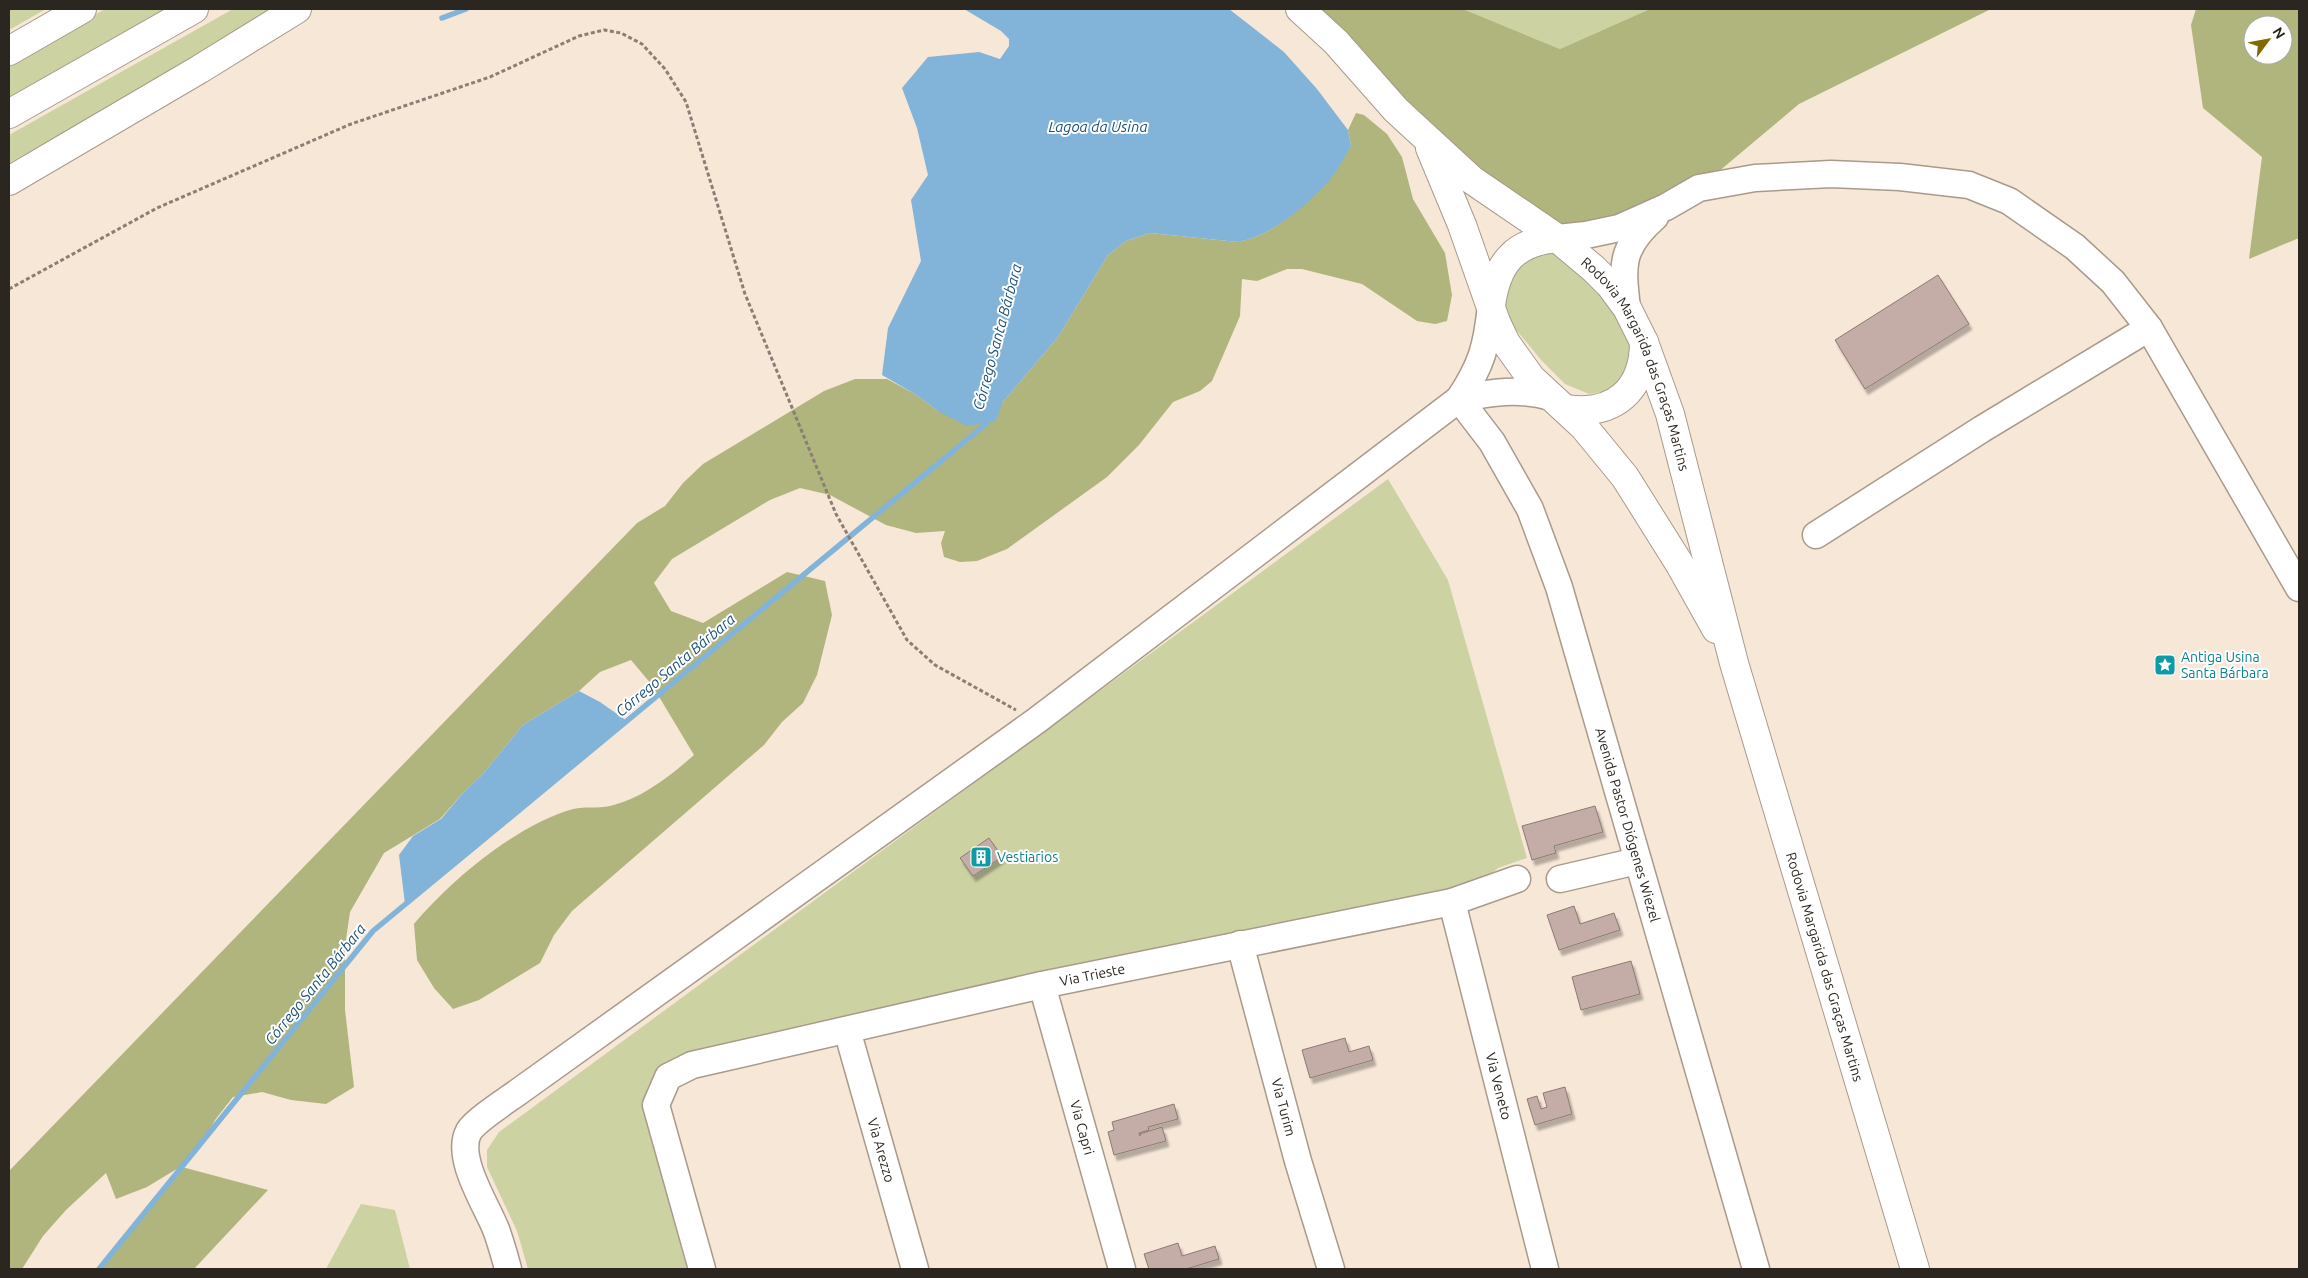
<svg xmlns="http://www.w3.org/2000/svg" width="2308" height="1278" viewBox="0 0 2308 1278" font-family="Ubuntu,sans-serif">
<defs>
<filter id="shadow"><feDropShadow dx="3" dy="5.5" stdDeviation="1" flood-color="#0004"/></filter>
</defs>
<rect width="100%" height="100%" fill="#f7e7d7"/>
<g fill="#cdd2a3">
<path d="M9 9H46L9 30Z"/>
<path d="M105 9H170L9 101V64Z"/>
<path d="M233 9H275L145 87 9 163V135Z"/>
<path d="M1463 9H1650L1560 49Z"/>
<path d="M1556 251 1594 282 1633 339 1631 365 1615 386 1603 392 1589 394 1565 384 1542 361 1513 326 1500 296 1502 283 1528 253Z"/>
<path d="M1388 479 1448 580 1527 858 1498 868 1479 884 679 1056C656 1067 644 1085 644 1111L687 1269H528L517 1231 487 1167V1150L499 1132Z"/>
<path d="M361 1204 395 1210 410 1269H326Z"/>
</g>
<g fill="#b0b57d" fill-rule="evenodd">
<path d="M1300 9H1463L1560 49 1650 9H1991L1799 104 1699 188 1557 238Z"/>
<path d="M2196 9H2299V238L2249 259 2262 157 2203 108 2191 25ZM2253 25H2283V55H2253Z"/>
<path d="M1356 113 1364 115 1387 134 1402 157 1413 199 1445 253 1452 295 1447 321 1435 324 1417 321 1362 284 1302 269H1287L1257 281 1242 279 1240 316 1212 381 1200 391 1173 402 1139 445 1107 477 1007 549 977 561 960 562 944 557 941 543 945 531 916 533 886 525 830 495 800 488 770 500 672 559 654 583 671 611 703 623 787 572 825 581 832 615 817 675 803 703 782 722 764 745 572 911 554 935 540 963 479 1000 453 1009 434 988 417 960 414 924C452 879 515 826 573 809 585 806 598 809 610 806 643 798 670 776 694 755L652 685 631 660 600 672 579 691 523 725 483 774 463 793 440 819 384 853 350 912 345 946V1010L354 1087 326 1104 291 1100 262 1092 233 1097 215 1120 200 1148 180 1167 147 1187 116 1199 106 1173 66 1210 43 1236 22 1269H9V1171L637 523 665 506 683 483 703 464 824 391 855 379H887L915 394 938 411 1002 403 1058 337 1108 255 1126 241 1150 233 1238 242C1289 232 1321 184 1351 146L1348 130Z"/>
<path d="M182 1167 268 1190 194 1269H99Z"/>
</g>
<g fill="#82b3d9">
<path d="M964 9H1229L1284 52 1317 89 1348 130 1351 146C1344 158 1337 172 1328 182 1305 207 1271 236 1238 242L1150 233 1126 241 1108 255 1058 337 1002 403 996 421 967 426 938 411 915 394 882 375 888 328 921 261 911 200 928 175 917 128 902 88 928 57 979 52 1000 59 1009 46V39L1001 31Z"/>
<path d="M579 691 600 702 627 721 405 904 399 855 413 836 441 819 463 793 483 774 523 725Z"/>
</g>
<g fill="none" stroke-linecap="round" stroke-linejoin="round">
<g stroke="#82b3d9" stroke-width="5.5">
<path d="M442 18 466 9"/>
<path d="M99 1269 373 931 987 423 989 418"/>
</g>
</g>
<g fill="#c4ada7" stroke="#8e7973" filter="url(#shadow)">
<path d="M1938 275 1969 324 1865 389 1835 340Z"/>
<path d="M1595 806 1603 832 1554 846 1556 853 1532 860 1522 826Z"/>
<path d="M989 838 1002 857 973 876 960 858Z"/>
<path d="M1574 906 1580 924 1614 913 1620 930 1559 950 1547 915Z"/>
<path d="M1631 961 1640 994 1581 1010 1572 977Z"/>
<path d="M1345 1038 1349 1052 1369 1046 1373 1060 1310 1078 1302 1050Z"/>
<path d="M1565 1087 1572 1114 1535 1125 1527 1099 1537 1096 1541 1109 1547 1107 1543 1093Z"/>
<path d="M1174 1104 1178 1119 1148 1127 1149 1130 1139 1133 1140 1136V1134L1162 1127 1166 1141 1114 1155 1108 1132 1114 1130 1112 1122Z"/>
<path d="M1178 1243 1182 1256 1215 1246 1219 1259 1186 1269H1149L1144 1254Z"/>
</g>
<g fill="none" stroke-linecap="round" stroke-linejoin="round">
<g stroke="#a99a8b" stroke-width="29">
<g id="minor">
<path d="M1557 238 1586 235 1619 228 1666 207 1699 188 1755 178 1831 174 1900 177 1969 185 2009 201 2075 247 2113 282 2149 328 2299 588"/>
<path d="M1627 308C1622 265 1620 248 1655 217"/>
<path id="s1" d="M1459 399 1492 442 1530 509 1559 587 1756 1269"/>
<path d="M1459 399C1492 392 1519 388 1551 397"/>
<path d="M1816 535 1982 429 2149 328"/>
<path d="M1560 879 1637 861"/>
<path id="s2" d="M1452 902 1545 1269"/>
<path id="s3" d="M1240 944 1298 1161 1331 1269"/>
<path id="s4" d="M1042 985 1122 1269"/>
<path id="s5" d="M847 1030 915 1269"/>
<path d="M508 1269C505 1257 501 1244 497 1232 488 1207 454 1158 469 1131 477 1119 509 1099 521 1090L1036 721 1459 399C1482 365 1487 345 1491 305"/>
<path id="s6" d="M702 1269 656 1105 668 1077 692 1065 1042 985 1452 902 1517 879"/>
</g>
</g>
<g stroke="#a99a8b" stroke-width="30">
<g id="major">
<path id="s7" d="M1300 9 1336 42 1396 110 1472 180 1557 238 1594 269 1610 285 1627 308 1644 342 1670 414 1734 663 1915 1269"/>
<path d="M1430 148 1462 225 1496 322 1506 343 1531 378 1584 427 1625 477 1679 563 1716 629"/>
<path d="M1491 305C1497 263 1514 242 1557 238"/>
<path d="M1567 409C1614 416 1644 390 1644 342"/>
</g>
</g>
<g stroke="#a99a8b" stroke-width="30">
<g id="highway">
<path d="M9 51 82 9"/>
<path d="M9 114 194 9"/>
<path d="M9 181 200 69 297 9"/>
</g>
</g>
<path stroke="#897f74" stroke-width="3" stroke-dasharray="4 2.5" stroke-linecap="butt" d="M9 289 157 208 351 124 490 77 579 36 604 30 621 33 642 44 665 69 686 102 745 294 836 514 907 640 935 665 1016 710"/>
<use href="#minor" stroke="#fff" stroke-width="26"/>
<use href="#major" stroke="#fff" stroke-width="28"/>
<use href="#highway" stroke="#fff" stroke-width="28"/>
</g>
<defs>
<g id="sight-square" transform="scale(1.125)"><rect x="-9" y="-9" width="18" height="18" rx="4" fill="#0f9aa8" stroke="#fff"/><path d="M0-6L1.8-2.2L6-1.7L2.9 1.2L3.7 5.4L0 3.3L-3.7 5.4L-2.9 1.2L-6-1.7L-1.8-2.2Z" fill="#fff"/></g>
<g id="building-square" transform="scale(1.125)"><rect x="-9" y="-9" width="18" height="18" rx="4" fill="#0f9aa8" stroke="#fff"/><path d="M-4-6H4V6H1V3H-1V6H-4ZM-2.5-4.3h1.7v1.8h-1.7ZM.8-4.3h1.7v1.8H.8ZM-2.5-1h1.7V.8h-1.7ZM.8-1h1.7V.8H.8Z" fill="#fff"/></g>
</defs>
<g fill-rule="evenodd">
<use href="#sight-square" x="2165" y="665"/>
<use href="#building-square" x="981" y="857"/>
</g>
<g text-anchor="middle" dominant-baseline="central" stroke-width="4" stroke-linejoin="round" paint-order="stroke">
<g font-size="14" fill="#2c2620" stroke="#fff">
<text stroke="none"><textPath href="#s7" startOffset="499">Rodovia Margarida das Graças Martins</textPath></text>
<text stroke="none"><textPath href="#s1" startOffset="462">Avenida Pastor Diógenes Wiezel</textPath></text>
<text stroke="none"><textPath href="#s7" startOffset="1134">Rodovia Margarida das Graças Martins</textPath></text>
<text stroke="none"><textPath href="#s6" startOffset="638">Via Trieste</textPath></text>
<text stroke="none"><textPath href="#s2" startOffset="190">Via Veneto</textPath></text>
<text stroke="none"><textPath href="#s3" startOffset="169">Via Turim</textPath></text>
<text stroke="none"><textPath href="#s4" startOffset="148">Via Capri</textPath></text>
<text stroke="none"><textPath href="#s5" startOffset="125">Via Arezzo</textPath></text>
</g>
<g font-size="14" fill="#0d838f" stroke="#fff" text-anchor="start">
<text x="2181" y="657">Antiga Usina<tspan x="2181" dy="16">Santa Bárbara</tspan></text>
<text x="997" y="857">Vestiarios</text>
</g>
<g font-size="15" font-style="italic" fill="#1b5278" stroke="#fff">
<text x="1098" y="126">Lagoa da Usina</text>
<text transform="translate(997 337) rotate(-75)">Córrego Santa Bárbara</text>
<text transform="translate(675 665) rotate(-40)">Córrego Santa Bárbara</text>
<text transform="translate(315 984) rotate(-51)">Córrego Santa Bárbara</text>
</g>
</g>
<rect width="2308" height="1278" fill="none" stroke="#2c2620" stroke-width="20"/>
<g transform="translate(2268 40) rotate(58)"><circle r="24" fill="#ffffff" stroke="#aba8a6"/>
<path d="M0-4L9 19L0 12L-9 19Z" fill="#826a03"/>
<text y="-8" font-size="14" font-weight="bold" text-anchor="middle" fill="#2c2620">N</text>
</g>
</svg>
